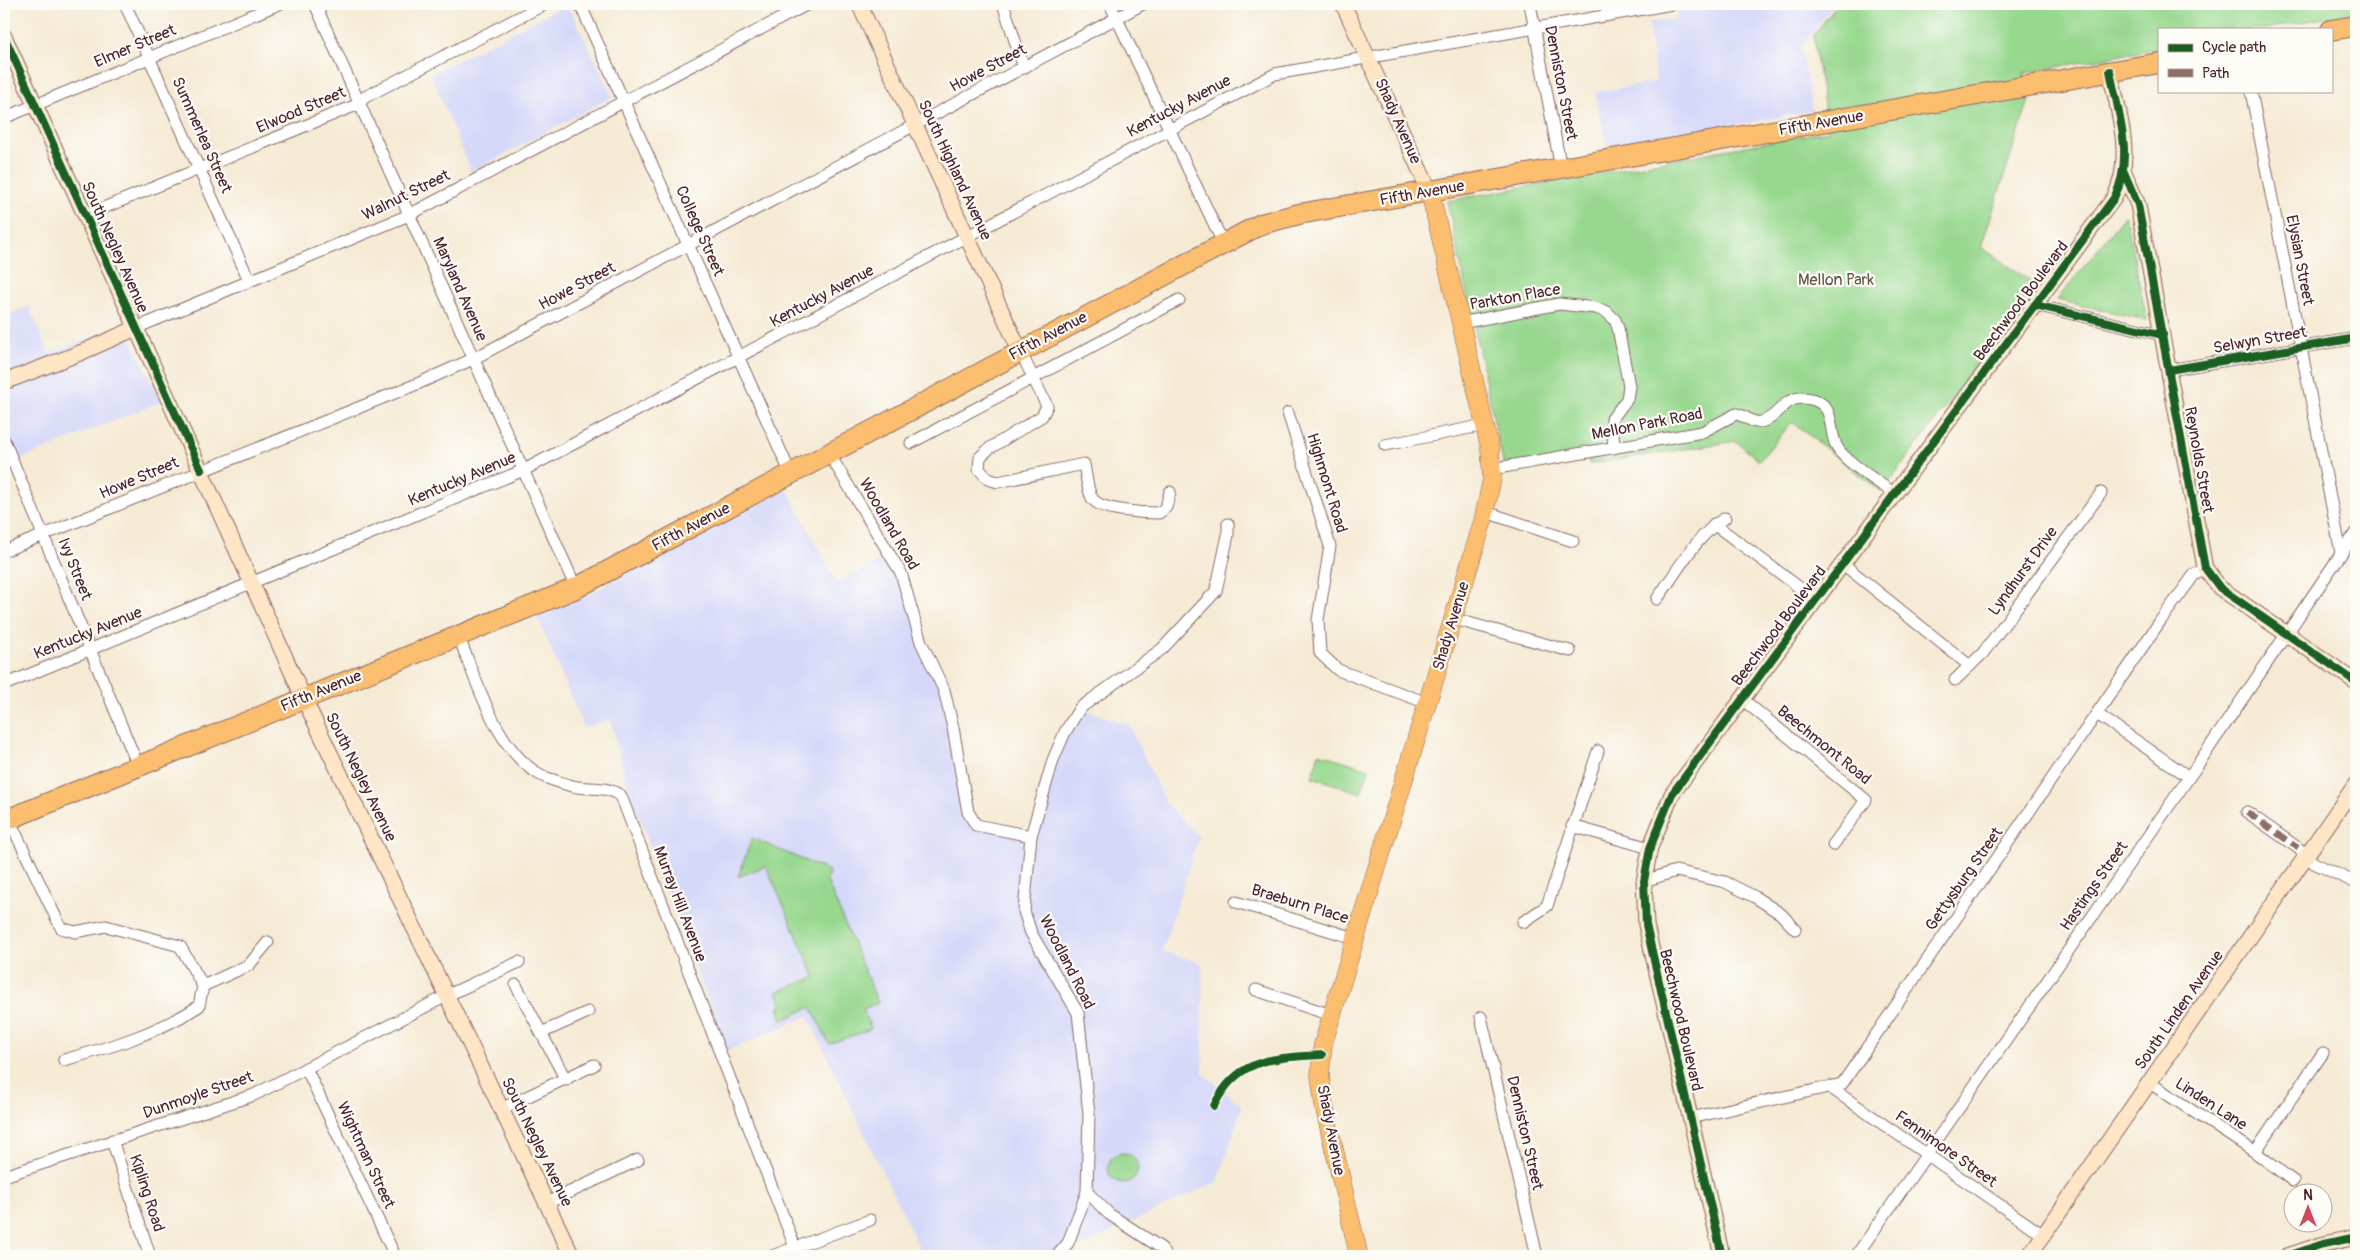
<svg xmlns="http://www.w3.org/2000/svg" width="2360" height="1260" viewBox="0 0 2360 1260" font-family="Pangolin,sans-serif">
<rect width="100%" height="100%" fill="#fdfcf7"/>
<filter id="ink" filterUnits="userSpaceOnUse"><feTurbulence type="fractalNoise" baseFrequency=".02" numOctaves="2"/><feDisplacementMap in="SourceGraphic" scale="10" xChannelSelector="R" yChannelSelector="G"/><feConvolveMatrix kernelMatrix="1 2 1 2 8 2 1 2 1" color-interpolation-filters="sRGB"/></filter>
<filter id="wash" filterUnits="userSpaceOnUse"><feTurbulence type="fractalNoise" baseFrequency=".0096" numOctaves="4" result="noise"/><feDisplacementMap in="SourceGraphic" scale="20" xChannelSelector="R" yChannelSelector="G"/><feGaussianBlur stdDeviation="1.12" result="paint"/><feColorMatrix in="noise" values="0 0 0 0 0 0 0 0 0 0 0 0 0 0 0 0 0 1.4 0 .05"/><feComposite in="paint" operator="in"/></filter>
<g filter="url(#wash)">
<rect width="100%" height="100%" fill="#f5ead4"/>
<g fill="#d5d8f9">
<path d="M567 4 613 96 471 172 431 74Z"/>
<path d="M1690 4H1834L1801 47 1812 111 1607 147 1595 92 1656 82 1648 23 1676 19 1678 7Z"/>
<path d="M29 306 49 354 123 325 162 401 4 466V317Z"/>
<path d="M787 489 837 583 890 556 944 690 976 825 1031 836 1053 760 1080 708 1129 725 1166 804 1199 836 1162 951 1202 963 1203 1073 1242 1106 1218 1181 1061 1256H923L808 1016 727 1051 627 785 610 719 584 728 537 617 584 597Z"/>
</g>
<g fill="#97d88e" stroke="#707c5c">
<path d="M1837 4H2356V12L2266 29H2159V48L2024 73 2029 100 1981 247 2036 285 1882 492 1792 422 1759 461 1736 441 1589 464 1587 458 1505 472 1447 201 1828 131 1813 36Z"/>
<path d="M2125 215 2147 320 2057 300Z"/>
<path d="M1319 753 1369 769 1361 793 1312 777Z"/>
<path d="M752 838 829 871 827 881 878 1003 863 1009 871 1029 829 1044 811 1007 782 1020 778 1008 782 1006 777 992 815 977 766 866 738 877Z"/>
<circle cx="1123" cy="1168" r="15"/>
</g>
</g>
<g filter="url(#ink)">
<g fill="none" stroke-linecap="round" stroke-linejoin="round">
<g stroke="#866666" stroke-width="13">
<g id="street">
<path d="M125 4 249 280"/>
<path d="M315 4 576 588"/>
<path d="M580 4 790 472"/>
<path d="M1003 4 1024 68"/>
<path d="M1110 4 1224 245"/>
<path d="M1530 4 1561 169"/>
<path d="M2251 91 2341 553"/>
<path d="M4 118 279 4"/>
<path d="M86 215 359 104 365 97 545 4"/>
<path d="M2035 305 2163 335"/>
<path d="M1461 323 1559 304 1596 308 1607 312 1615 320 1618 328 1629 386 1627 399 1612 419 1614 448"/>
<path d="M136 328 409 215 808 4"/>
<path d="M1020 351 1047 406 1042 416 990 448 980 457 979 469 988 479 998 482 1084 464C1086 474 1087 489 1092 498 1099 511 1145 513 1159 513L1166 507 1170 492"/>
<path d="M2169 370 2356 338"/>
<path d="M1288 413 1330 546 1318 620 1320 653 1338 670 1427 703"/>
<path d="M4 440 138 766"/>
<path d="M911 443 1179 300"/>
<path d="M1385 445 1485 425"/>
<path d="M828 452 901 573 921 642 944 690 953 728 968 812 976 825 1031 836 1024 911 1031 933 1078 1013 1089 1114 1087 1192 1068 1243 1057 1256"/>
<path d="M1492 469 1702 432 1736 414C1745 415 1752 424 1761 422 1778 419 1783 397 1803 398 1840 400 1826 432 1838 449 1847 463 1880 483 1895 494"/>
<path d="M1486 512 1573 541"/>
<path d="M1714 524 1816 600"/>
<path d="M4 551 417 384 473 359 1143 4"/>
<path d="M1843 564 1970 666"/>
<path d="M1657 599C1677 572 1696 535 1725 518"/>
<path d="M1454 619 1570 651"/>
<path d="M458 635C477 681 498 758 547 778 556 781 567 785 577 787 592 789 608 786 621 796L795 1247 796 1256"/>
<path d="M1955 680 1983 653 2101 493"/>
<path d="M4 685 524 470 1275 74 1672 4"/>
<path d="M1742 699 1866 800 1833 845"/>
<path d="M2097 714 2189 777"/>
<path d="M2247 812 2298 848 2314 863 2356 883"/>
<path d="M9 819 61 928 75 932 106 926 180 946 203 986 199 1006C158 1033 111 1047 64 1060"/>
<path d="M1572 826 1650 848"/>
<path d="M1031 836 1053 760 1065 732 1080 708 1162 649 1216 591 1228 535V524"/>
<path d="M1644 881 1676 871 1725 882 1755 897 1781 914 1795 929"/>
<path d="M1236 902 1354 938"/>
<path d="M1523 922 1547 906 1598 751"/>
<path d="M516 985 566 1080"/>
<path d="M203 986 249 965 268 942"/>
<path d="M1256 990 1331 1015"/>
<path d="M1481 1017 1537 1256"/>
<path d="M541 1033 588 1012"/>
<path d="M306 1068 395 1256"/>
<path d="M2150 1083 2255 1152 2293 1181"/>
<path d="M1831 1088 2043 1235"/>
<path d="M501 1109 594 1065"/>
<path d="M1690 1118 1842 1084 2161 620 2194 575 2205 568"/>
<path d="M112 1140 150 1256"/>
<path d="M2255 1152 2323 1053"/>
<path d="M4 1176 254 1095 446 996 519 962"/>
<path d="M1087 1192 1109 1214 1161 1248 1165 1256"/>
<path d="M547 1203 638 1160"/>
<path d="M772 1256 870 1220"/>
<path d="M1856 1256 2194 770 2356 532"/>
</g>
</g>
<g stroke="#866666" stroke-width="17">
<g id="secondary">
<path d="M859 4 1020 351"/>
<path d="M1343 4 1430 192"/>
<path d="M4 36 304 699 572 1256"/>
<path d="M2124 172 2138 205 2205 568 2220 588 2356 682"/>
<path d="M4 382 80 353 136 328"/>
<path d="M1722 1256 1646 925 1644 881 1650 848 1672 794 2114 198C2135 158 2118 113 2110 71"/>
<path d="M2029 1256 2356 784"/>
<path d="M2287 1256 2320 1245 2356 1237"/>
</g>
</g>
<g stroke="#866666" stroke-width="19">
<path id="primary" d="M1359 1256 1324 1106 1320 1075 1323 1044 1483 521 1492 479 1490 448 1430 192"/>
</g>
<g stroke="#866666" stroke-width="22">
<g id="highway">
<path d="M2331 30 2356 26"/>
<path d="M4 821 576 588 1261 224 1299 214 2159 63"/>
</g>
</g>
<use href="#street" stroke="#fff" stroke-width="11"/>
<use href="#secondary" stroke="#fde5c5" stroke-width="15"/>
<use href="#primary" stroke="#fbbd6e" stroke-width="18"/>
<use href="#highway" stroke="#fbbd6e" stroke-width="20"/>
<path stroke="#8d6e63" stroke-width="6" stroke-dasharray="12 6" stroke-linecap="butt" d="M2247 812 2298 848"/>
<g stroke="#fdfcf7" stroke-width="11">
<g id="cycleway">
<path d="M4 36 201 470"/>
<path d="M2124 172 2138 205 2205 568 2220 588 2356 682"/>
<path d="M2035 305 2163 335"/>
<path d="M2169 370 2356 338"/>
<path d="M1214 1106C1237 1057 1274 1058 1322 1055"/>
<path d="M1722 1256 1646 925 1644 881 1650 848 1672 794 2114 198C2135 158 2118 113 2110 71"/>
<path d="M2287 1256 2320 1245 2356 1237"/>
</g>
</g>
<use href="#cycleway" stroke="#1b5e20" stroke-width="8"/>
</g>
</g>
<g text-anchor="middle" dominant-baseline="central" stroke-width="4.5" stroke-linejoin="round" paint-order="stroke">
<g font-size="16" fill="#4a1f2b" stroke="#fdfcf7">
<text transform="translate(135 46) rotate(-23)">Elmer Street</text>
<text transform="translate(988 68) rotate(-28)">Howe Street</text>
<text transform="translate(1561 83) rotate(79)">Denniston Street</text>
<text transform="translate(1179 106) rotate(-28)">Kentucky Avenue</text>
<text transform="translate(301 110) rotate(-23)">Elwood Street</text>
<text transform="translate(1398 121) rotate(66)">Shady Avenue</text>
<text transform="translate(1821 123) rotate(-10)">Fifth Avenue</text>
<text transform="translate(202 135) rotate(66)">Summerlea Street</text>
<text transform="translate(955 170) rotate(65)">South Highland Avenue</text>
<text transform="translate(1422 193) rotate(-10)">Fifth Avenue</text>
<text transform="translate(406 195) rotate(-26)">Walnut Street</text>
<text transform="translate(700 231) rotate(66)">College Street</text>
<text transform="translate(115 247) rotate(66)">South Negley Avenue</text>
<text transform="translate(2300 260) rotate(79)">Elysian Street</text>
<text transform="translate(577 286) rotate(-28)">Howe Street</text>
<text transform="translate(460 289) rotate(66)">Maryland Avenue</text>
<text transform="translate(822 296) rotate(-28)">Kentucky Avenue</text>
<text transform="translate(1515 297) rotate(-10)">Parkton Place</text>
<text transform="translate(2021 301) rotate(-53)">Beechwood Boulevard</text>
<text transform="translate(1048 336) rotate(-28)">Fifth Avenue</text>
<text transform="translate(2260 340) rotate(-10)">Selwyn Street</text>
<text transform="translate(1647 424) rotate(-11)">Mellon Park Road</text>
<text transform="translate(2199 460) rotate(80)">Reynolds Street</text>
<text transform="translate(139 478) rotate(-23)">Howe Street</text>
<text transform="translate(462 479) rotate(-23)">Kentucky Avenue</text>
<text transform="translate(1327 483) rotate(73)">Highmont Road</text>
<text transform="translate(889 524) rotate(60)">Woodland Road</text>
<text transform="translate(691 527) rotate(-28)">Fifth Avenue</text>
<text transform="translate(75 569) rotate(68)">Ivy Street</text>
<text transform="translate(2023 571) rotate(-54)">Lyndhurst Drive</text>
<text transform="translate(1451 626) rotate(-73)">Shady Avenue</text>
<text transform="translate(1779 626) rotate(-53)">Beechwood Boulevard</text>
<text transform="translate(88 633) rotate(-22)">Kentucky Avenue</text>
<text transform="translate(321 691) rotate(-22)">Fifth Avenue</text>
<text transform="translate(1824 745) rotate(39)">Beechmont Road</text>
<text transform="translate(361 777) rotate(64)">South Negley Avenue</text>
<text transform="translate(1964 879) rotate(-55)">Gettysburg Street</text>
<text transform="translate(2094 886) rotate(-55)">Hastings Street</text>
<text transform="translate(680 904) rotate(69)">Murray Hill Avenue</text>
<text transform="translate(1300 904) rotate(17)">Braeburn Place</text>
<text transform="translate(1067 962) rotate(63)">Woodland Road</text>
<text transform="translate(2179 1010) rotate(-55)">South Linden Avenue</text>
<text transform="translate(1681 1020) rotate(77)">Beechwood Boulevard</text>
<text transform="translate(198 1095) rotate(-19)">Dunmoyle Street</text>
<text transform="translate(2211 1104) rotate(33)">Linden Lane</text>
<text transform="translate(1331 1130) rotate(79)">Shady Avenue</text>
<text transform="translate(1525 1133) rotate(77)">Denniston Street</text>
<text transform="translate(537 1142) rotate(64)">South Negley Avenue</text>
<text transform="translate(1946 1149) rotate(35)">Fennimore Street</text>
<text transform="translate(366 1155) rotate(65)">Wightman Street</text>
<text transform="translate(147 1193) rotate(72)">Kipling Road</text>
</g>
<g font-size="16" fill="#615649" stroke="#fdfcf7">
<text x="1836" y="280">Mellon Park</text>
</g>
</g>
<rect width="2360" height="1260" fill="none" stroke="#fdfcf7" stroke-width="20"/>
<rect x="2158" y="28" width="175" height="65" fill="#fdfcf7" stroke="#b5a4a5"/>
<rect x="2168" y="44" width="25" height="8" fill="#1b5e20" stroke="#b5a4a5"/>
<text x="2202" y="52" font-size="15" fill="#4a1f2b">Cycle path</text>
<rect x="2168" y="69" width="25" height="8" fill="#8d6e63" stroke="#b5a4a5"/>
<text x="2202" y="78" font-size="15" fill="#4a1f2b">Path</text>
<g transform="translate(2308 1208)"><circle r="24" fill="#fdfcf7" stroke="#b5a4a5"/>
<path d="M0-4L9 19L0 12L-9 19Z" fill="#d1495b"/>
<text y="-8" font-size="14" font-weight="bold" text-anchor="middle" fill="#4a1f2b">N</text>
</g>
</svg>
